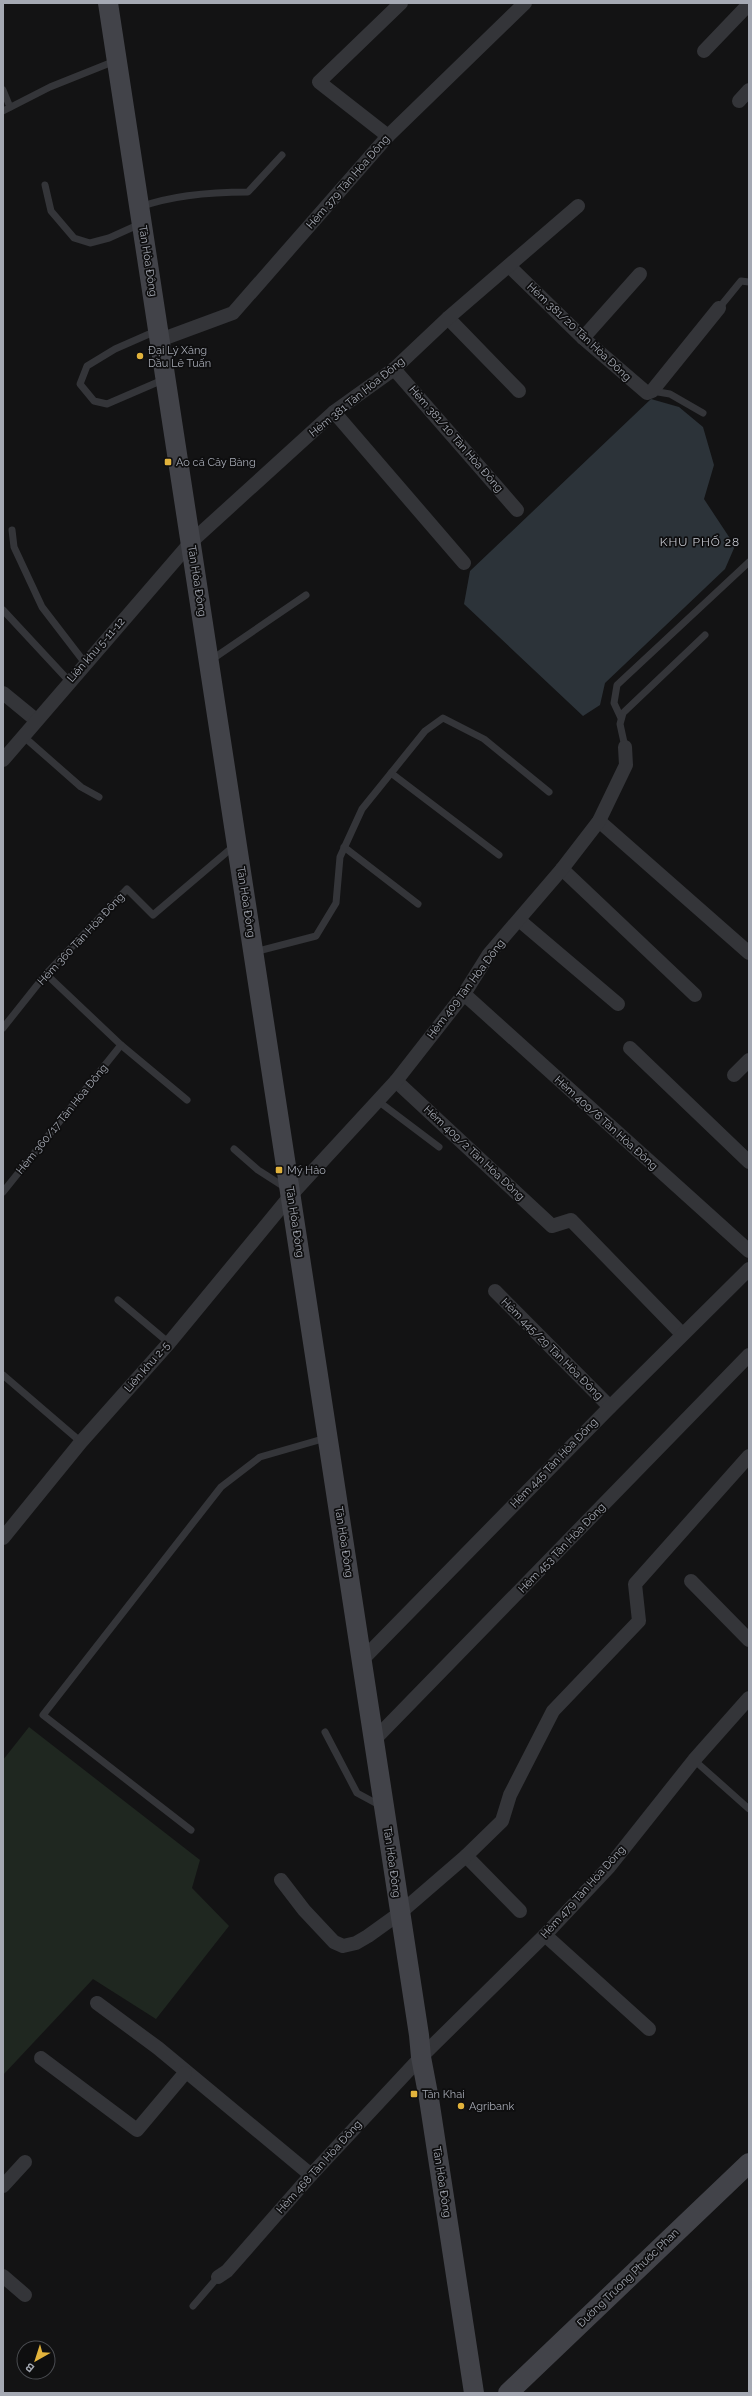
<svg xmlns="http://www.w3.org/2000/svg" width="752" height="2396" viewBox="0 0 752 2396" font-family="Raleway,sans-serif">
<rect width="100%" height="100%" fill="#131314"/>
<path fill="#1f2720" d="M29 1727 200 1860 192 1888 229 1926 156 2019 93 1979 3 2075V1760Z"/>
<path fill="#2c3339" d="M651 399 679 407 703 427 714 465 704 499 735 546 725 569 605 683 600 705 583 716 464 604 470 571Z"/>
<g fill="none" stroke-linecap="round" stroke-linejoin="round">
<g stroke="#343539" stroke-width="7">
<path d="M3 90 10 107"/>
<path d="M3 111 50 87 115 61"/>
<path d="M45 185 51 211 74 238 90 243 109 238 140 224"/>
<path d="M140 207C173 195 213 192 248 192L282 155"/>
<path d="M719 308 741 281 749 282"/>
<path d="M156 331 115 349 87 366 80 384 94 401 107 404 165 379"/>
<path d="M652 391 670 394 703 413"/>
<path d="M12 530 14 547 42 607 85 663"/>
<path d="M3 610 69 681"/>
<path d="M211 660 306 595"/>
<path d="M621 718 614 703 617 685 749 562"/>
<path d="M23 736 81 787 99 797"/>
<path d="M625 747 620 724 623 713 705 635"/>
<path d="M391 773 499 855"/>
<path d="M344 847 418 904"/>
<path d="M254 952 316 936 336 903 340 857 362 809 425 731 443 718 484 739 549 792"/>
<path d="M46 974 121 1045 187 1100"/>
<path d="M3 1028 46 974 127 889 153 915 234 846"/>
<path d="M378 1101 439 1147"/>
<path d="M234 1149 258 1170 286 1188"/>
<path d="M3 1192 121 1045"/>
<path d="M118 1300 169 1343"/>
<path d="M3 1375 81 1442"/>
<path d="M325 1732 357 1793 381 1806"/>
<path d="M694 1760 749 1809"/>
<path d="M191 1830 43 1715 221 1487 260 1457 326 1438"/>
<path d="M193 2306 218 2277"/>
</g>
<g stroke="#343539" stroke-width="14">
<path d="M704 51 749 4"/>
<path d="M739 101 749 90"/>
<path d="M388 136 319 82 401 3"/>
<path d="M509 266 583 338 647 393 652 391 719 308"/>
<path d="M448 318 519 391"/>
<path d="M583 338 640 274"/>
<path d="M160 340 233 313 388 136 525 3"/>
<path d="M394 369 517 510"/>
<path d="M334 412 464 563"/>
<path d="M3 693 36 720"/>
<path d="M3 760 191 542 334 412 394 369 448 318 578 206"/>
<path d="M599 821 749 953"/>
<path d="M562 869 695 995"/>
<path d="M519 920 618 1004"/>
<path d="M464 994 749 1251"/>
<path d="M630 1048 749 1162"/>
<path d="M734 1075 749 1060"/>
<path d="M396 1081 552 1226 571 1220 682 1334"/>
<path d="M495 1291 610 1407"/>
<path d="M3 1538 81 1442 169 1343 291 1195 396 1081 464 994 489 954 562 869 599 821 626 765 625 747"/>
<path d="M691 1581 749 1640"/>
<path d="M362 1660 610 1407 749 1269"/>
<path d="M374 1740 749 1355"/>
<path d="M466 1856 520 1911"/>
<path d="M281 1880 304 1910 334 1942 343 1946 356 1943 368 1936 400 1913 466 1856 502 1821 510 1795 553 1711 639 1621 635 1584 749 1456"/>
<path d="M545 1935 649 2029"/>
<path d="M97 2003 158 2048 311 2175"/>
<path d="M41 2058 137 2130 185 2073"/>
<path d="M3 2186 25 2162"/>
<path d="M3 2276 25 2295"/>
<path d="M218 2277 227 2271 311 2175 421 2057 545 1935 609 1867 694 1760 749 1698"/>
</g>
<g stroke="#424349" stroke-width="20">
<path d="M108 3 419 2035 421 2057 429 2099 474 2393"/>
<path d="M508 2393 749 2163"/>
</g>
</g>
<g fill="#e2b33c" stroke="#0e0e0f" stroke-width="1.5">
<circle cx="140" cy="356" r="4"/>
<rect x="164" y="458" width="8" height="8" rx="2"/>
<rect x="275" y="1166" width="8" height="8" rx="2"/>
<rect x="410" y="2090" width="8" height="8" rx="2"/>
<circle cx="461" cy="2106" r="4"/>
</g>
<g text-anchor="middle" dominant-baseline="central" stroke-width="3.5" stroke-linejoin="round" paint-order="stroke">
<g font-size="11" fill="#a5a9b3" stroke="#0e0e0f">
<text transform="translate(348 182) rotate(-49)">Hẻm 379 Tân Hòa Đông</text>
<text transform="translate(148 261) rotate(81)">Tân Hòa Đông</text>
<text transform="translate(579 332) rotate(43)">Hẻm 381/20 Tân Hòa Đông</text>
<text transform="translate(357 397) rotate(-39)">Hẻm 381 Tân Hòa Đông</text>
<text transform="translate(456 439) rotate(49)">Hẻm 381/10 Tân Hòa Đông</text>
<text transform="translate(197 581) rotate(81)">Tân Hòa Đông</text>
<text transform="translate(96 650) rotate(-49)">Liên khu 5-11-12</text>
<text transform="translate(246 902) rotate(81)">Tân Hòa Đông</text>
<text transform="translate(81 939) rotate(-47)">Hẻm 360 Tân Hòa Đông</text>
<text transform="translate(466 989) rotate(-53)">Hẻm 409 Tân Hòa Đông</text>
<text transform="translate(62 1119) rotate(-51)">Hẻm 360/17 Tân Hòa Đông</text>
<text transform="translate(606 1123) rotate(42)">Hẻm 409/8 Tân Hòa Đông</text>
<text transform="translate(474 1153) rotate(43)">Hẻm 409/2 Tân Hòa Đông</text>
<text transform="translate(295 1222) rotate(81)">Tân Hòa Đông</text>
<text transform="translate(552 1349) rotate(45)">Hẻm 445/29 Tân Hòa Đông</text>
<text transform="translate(147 1367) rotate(-49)">Liên khu 2-5</text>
<text transform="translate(554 1463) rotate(-46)">Hẻm 445 Tân Hòa Đông</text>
<text transform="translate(344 1542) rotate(81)">Tân Hòa Đông</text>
<text transform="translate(562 1548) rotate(-46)">Hẻm 453 Tân Hòa Đông</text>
<text transform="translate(392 1862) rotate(82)">Tân Hòa Đông</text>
<text transform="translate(583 1892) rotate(-48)">Hẻm 479 Tân Hòa Đông</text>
<text transform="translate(319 2167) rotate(-48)">Hẻm 468 Tân Hòa Đông</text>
<text transform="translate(442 2182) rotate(81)">Tân Hòa Đông</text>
<text transform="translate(628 2278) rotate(-44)">Đường Trương Phước Phan</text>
</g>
<g font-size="11" fill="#a5a9b3" stroke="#0e0e0f" text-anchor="start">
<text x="148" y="350">Đại Lý Xăng<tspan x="148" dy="13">Dầu Lê Tuấn</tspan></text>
<text x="176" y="462">Ao cá Cây Bàng</text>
<text x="287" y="1170">Mỹ Hảo</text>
<text x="422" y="2094">Tân Khai</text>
<text x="469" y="2106">Agribank</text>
</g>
<g font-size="12" letter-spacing="1" fill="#c6c8d0" stroke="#0e0e0f">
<text x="700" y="542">KHU PHỐ 28</text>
</g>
</g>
<rect width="752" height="2396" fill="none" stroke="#a5a9b3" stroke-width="8"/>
<g transform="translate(36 2360) rotate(219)"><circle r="19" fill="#0e0e0f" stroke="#4a4c51"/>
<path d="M0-3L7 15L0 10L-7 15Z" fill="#e2b33c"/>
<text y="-6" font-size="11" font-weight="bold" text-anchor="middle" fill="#a5a9b3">B</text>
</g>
</svg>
